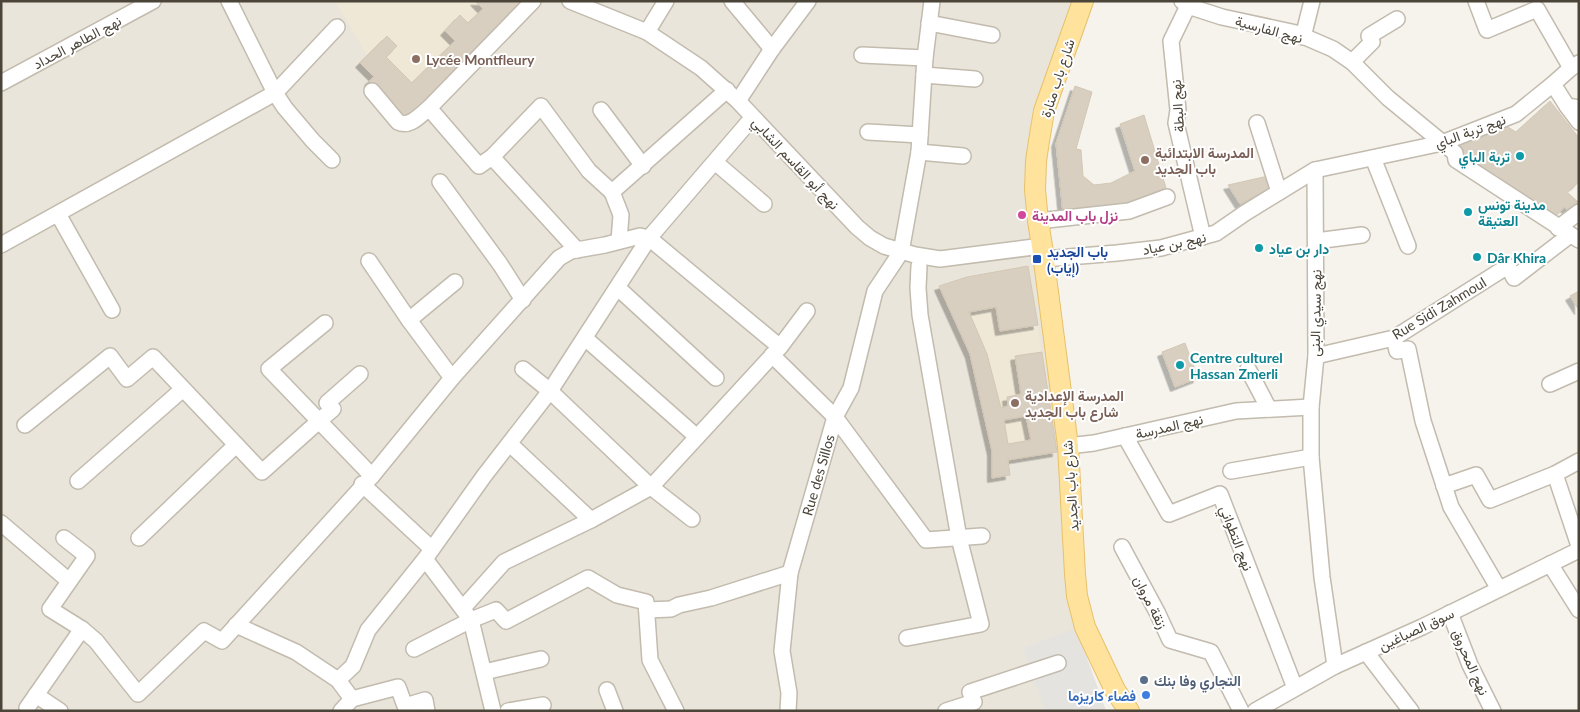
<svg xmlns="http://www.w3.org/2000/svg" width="1580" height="712" viewBox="0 0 1580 712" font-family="Lato,Vazirmatn,sans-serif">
<defs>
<filter id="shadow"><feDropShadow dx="-4.5" dy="4.5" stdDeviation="0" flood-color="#0004"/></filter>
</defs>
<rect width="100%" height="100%" fill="#f6f3ec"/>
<path fill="#eae5da" d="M1 1H1081L1034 134 1065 448 1076 628 1106 711H1Z"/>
<g fill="#efe8d6">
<path d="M335 1H526L407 120 369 81 373 77 360 63 367 55Z"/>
<path d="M1028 266 1057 452 1008 460 1010 475 992 478V451L970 354 939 286 967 277Z"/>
</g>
<path fill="#e5e3e0" d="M1076 628 1106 711H1045L1023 648Z"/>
<g fill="#d8cfc1" stroke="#d3c7b4" fill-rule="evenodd" filter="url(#shadow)">
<path d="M475 1H526L407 120 369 81 374 77 360 63 387 36 397 46 386 57 412 83 455 41 445 31 460 15 468 23 483 9Z"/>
<path d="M1075 86 1092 92 1076 149 1081 150 1083 176 1094 185 1111 183 1135 171 1120 124 1144 115 1166 188 1117 208 1063 213 1056 143Z"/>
<path d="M1550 101 1579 138V182L1567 192 1579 203V210L1572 216 1565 207 1555 216 1542 204 1537 209 1461 159 1449 144 1500 122 1516 132Z"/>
<path d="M1268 176 1273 187 1240 204 1228 185Z"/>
<path d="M1028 266 1038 325 1000 331 996 307 969 312 987 354 1001 408 1008 406 1007 397 1021 394 1015 356 1042 352 1057 452 1008 460 1010 475 992 478V451L970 354 939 286 967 277ZM1026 416 1031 440 1008 444 1004 420Z"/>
<path d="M1579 291V310L1570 296Z"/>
<path d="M1185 343 1198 378 1175 387 1162 352Z"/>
</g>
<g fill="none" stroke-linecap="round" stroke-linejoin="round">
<g stroke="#c2bbae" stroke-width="18">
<g id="minor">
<path d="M229 1 275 93 285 108 313 141 332 160"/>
<path d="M570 1 647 32 701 68 738 101 857 227 870 238 884 246 915 255 940 259 1042 246"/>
<path d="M732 1 772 49"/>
<path d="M1182 1 1188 6 1222 17 1296 33 1333 49 1352 62 1388 98 1455 153 1456 160 1579 240"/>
<path d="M1476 1 1487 30 1537 9 1571 68"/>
<path d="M1188 6 1171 41 1178 110 1176 123 1203 237"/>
<path d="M929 23 992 35"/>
<path d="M647 32 666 1"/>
<path d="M1303 37 1312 1"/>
<path d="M862 55 925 58"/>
<path d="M1352 62 1372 42 1369 36 1397 19"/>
<path d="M924 75 975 79"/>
<path d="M1 83 153 1"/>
<path d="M1553 84 1567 106 1579 108"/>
<path d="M372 91 398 122C410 128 420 115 429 108L533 1"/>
<path d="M738 101 772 49 808 1"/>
<path d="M1567 106 1579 122"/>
<path d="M429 108 479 166 492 157 541 106 589 171 612 192 727 90"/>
<path d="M601 110 643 166"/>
<path d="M1257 123 1279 192"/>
<path d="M868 132 920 135"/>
<path d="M919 152 963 156"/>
<path d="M492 157 577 250"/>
<path d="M1373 158 1408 246"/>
<path d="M715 162 764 204"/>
<path d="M1315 170 1316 356 1311 407V457L1322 577 1335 666"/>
<path d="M440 182 500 264 523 300"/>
<path d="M612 192 621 215 619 241"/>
<path d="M58 214 112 310"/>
<path d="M1038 221 1129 211 1167 197"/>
<path d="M1558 228 1579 212"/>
<path d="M1316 241 1362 235"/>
<path d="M1 245 275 93 337 27"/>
<path d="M1044 259 1117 253 1161 248 1216 233 1245 213 1315 170 1442 143 1516 114 1553 84 1571 68 1579 63"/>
<path d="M369 261 409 320 452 378"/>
<path d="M618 288 716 378"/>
<path d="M409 320 455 282"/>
<path d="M325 323 269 369 319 421 333 409 327 403 360 374"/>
<path d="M585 338 697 437"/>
<path d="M1394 338 1397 351 1408 349 1423 421 1451 507 1499 589"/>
<path d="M772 355 835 417 926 540 982 536"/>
<path d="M1316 356 1394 338 1508 266 1514 278 1570 235"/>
<path d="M523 369 550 391 651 487 692 519"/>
<path d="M1248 369 1269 409"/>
<path d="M1550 384 1579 371"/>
<path d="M25 425 110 356 127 379 153 357 262 472 319 421 372 476"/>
<path d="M1125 436 1169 514 1220 494 1295 688"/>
<path d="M510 444 591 520"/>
<path d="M1068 446 1094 443 1236 411 1311 407"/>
<path d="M1231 471 1311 457"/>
<path d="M1555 474 1579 546"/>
<path d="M78 481 183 389"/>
<path d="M362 484 432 549"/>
<path d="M1444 486 1476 475 1490 500 1555 474 1579 461"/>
<path d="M1 523 69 581"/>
<path d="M64 538 87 556 50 609 82 629 96 641 138 694 204 631 222 641 372 476 452 378 559 258 571 251 605 245 640 236 649 238 780 347"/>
<path d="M139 538 236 445"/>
<path d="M1122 547 1157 612 1170 640 1211 652 1241 711"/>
<path d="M425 559 471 620 493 711"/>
<path d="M1550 564 1579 610"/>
<path d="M463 608 504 562 591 520 651 487 780 347 807 311"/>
<path d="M647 610 671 609 679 605 711 598 790 573"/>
<path d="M1450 613 1470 665 1493 711"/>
<path d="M236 625 296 652 338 680 352 699"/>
<path d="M907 638 981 624 959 538 920 315 918 288 919 266"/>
<path d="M414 649 471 620 496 610 506 621 588 578 617 595 646 602 650 660 676 711"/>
<path d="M1366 652 1411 711"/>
<path d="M484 672 541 659"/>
<path d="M338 680 353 666 368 630 425 559 484 476 550 391 649 238 753 117"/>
<path d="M607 690 615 711"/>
<path d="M36 695 60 711"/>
<path d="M27 708 82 629"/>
<path d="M341 711 352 699 398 687 405 706 425 700 427 711"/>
<path d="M508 711 543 705"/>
<path d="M788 711 789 693 782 651 790 573 835 417 851 388 875 291 901 252 919 152 925 58 932 1"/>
<path d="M946 711 974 702 970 692 1058 663"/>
<path d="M1255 711 1335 666 1422 627 1579 550"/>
</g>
</g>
<g stroke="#e6c16a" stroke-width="22">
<path id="major" d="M1083 1 1044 111 1039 141 1036 161 1035 190 1038 221 1042 246 1068 446 1075 574 1077 596 1085 627 1094 646 1115 690 1129 711"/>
</g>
<use href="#minor" stroke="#fff" stroke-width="15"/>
<use href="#major" stroke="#ffe39c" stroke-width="20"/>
</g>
<g fill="#8d6e63" stroke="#fff" stroke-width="2">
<circle cx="416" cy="59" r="5"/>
<circle cx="1145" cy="160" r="5"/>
<circle cx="1015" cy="403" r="5"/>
</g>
<g fill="#0f9aa8" stroke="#fff" stroke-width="2">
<circle cx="1520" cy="156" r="5"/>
<circle cx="1468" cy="212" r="5"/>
<circle cx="1259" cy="248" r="5"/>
<circle cx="1477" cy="257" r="5"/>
<circle cx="1180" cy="365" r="5"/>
</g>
<circle fill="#d1479c" stroke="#fff" stroke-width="2" cx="1022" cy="215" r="5"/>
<rect fill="#1a4fb4" stroke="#fff" stroke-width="2" x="1032" y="254" width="10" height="10" rx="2.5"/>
<circle fill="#5c6f8a" stroke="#fff" stroke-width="2" cx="1144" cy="680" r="5"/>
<circle fill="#3f7fe0" stroke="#fff" stroke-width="2" cx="1146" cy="695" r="5"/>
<g text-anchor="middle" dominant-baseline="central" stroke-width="4" stroke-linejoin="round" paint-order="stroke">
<g font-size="14" fill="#4b4439" stroke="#fff">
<text transform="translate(1269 29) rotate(15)">نهج الفارسية</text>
<text transform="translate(77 42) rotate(-28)">نهج الطاهر الحداد</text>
<text transform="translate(1057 78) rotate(-72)">شارع باب منارة</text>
<text transform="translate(1177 106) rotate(-94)">نهج البطة</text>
<text transform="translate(1470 131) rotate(-20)">نهج تربة الباي</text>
<text transform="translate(796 163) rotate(47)">نهج أبو القاسم الشابي</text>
<text transform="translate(1174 243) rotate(-12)">نهج بن عياد</text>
<text transform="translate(1439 308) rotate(-31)">Rue Sidi Zahmoul</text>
<text transform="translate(1315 313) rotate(-89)">نهج سيدي البنى</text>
<text transform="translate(1169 426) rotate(-13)">نهج المدرسة</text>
<text transform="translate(818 475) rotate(-74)">Rue des Sillos</text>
<text transform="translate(1070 486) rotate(-94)">شارع باب الجديد</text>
<text transform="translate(1237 538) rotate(69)">نهج التطواني</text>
<text transform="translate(1151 602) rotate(63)">زنقة مروان</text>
<text transform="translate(1416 629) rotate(-25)">سوق الصباغين</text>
<text transform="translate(1471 662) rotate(66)">نهج المحروق</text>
</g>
<g font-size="14" font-weight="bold" fill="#785e54" stroke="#fff" text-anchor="start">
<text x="426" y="59">Lycée Montfleury</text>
<text x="1155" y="152">المدرسة الابتدائية<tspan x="1155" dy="16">باب الجديد</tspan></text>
<text x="1025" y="395">المدرسة الإعدادية<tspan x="1025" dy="16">شارع باب الجديد</tspan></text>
</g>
<g font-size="14" font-weight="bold" fill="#0d838f" stroke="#fff" text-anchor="start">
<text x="1510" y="156" text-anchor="end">تربة الباي</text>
<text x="1478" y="204">مدينة تونس<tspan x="1478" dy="16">العتيقة</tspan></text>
<text x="1269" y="248">دار بن عياد</text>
<text x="1487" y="257">Dâr Khira</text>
<text x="1190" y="357">Centre culturel<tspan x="1190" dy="16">Hassan Zmerli</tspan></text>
</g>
<g font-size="14" font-weight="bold" fill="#b23c85" stroke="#fff" text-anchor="start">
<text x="1032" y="215">نزل باب المدينة</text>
</g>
<g font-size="14" font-weight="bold" fill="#164399" stroke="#fff" text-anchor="start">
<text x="1047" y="251">باب الجديد<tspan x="1047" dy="16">(إياب)</tspan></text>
</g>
<g font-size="14" font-weight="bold" fill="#4e5e75" stroke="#fff" text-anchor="start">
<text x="1154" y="680">التجاري وفا بنك</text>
</g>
<g font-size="14" font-weight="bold" fill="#366cbe" stroke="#fff" text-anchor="end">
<text x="1136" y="695">فضاء كاريزما</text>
</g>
</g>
<rect width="1580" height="712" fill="none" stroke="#4b4439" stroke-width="5"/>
</svg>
